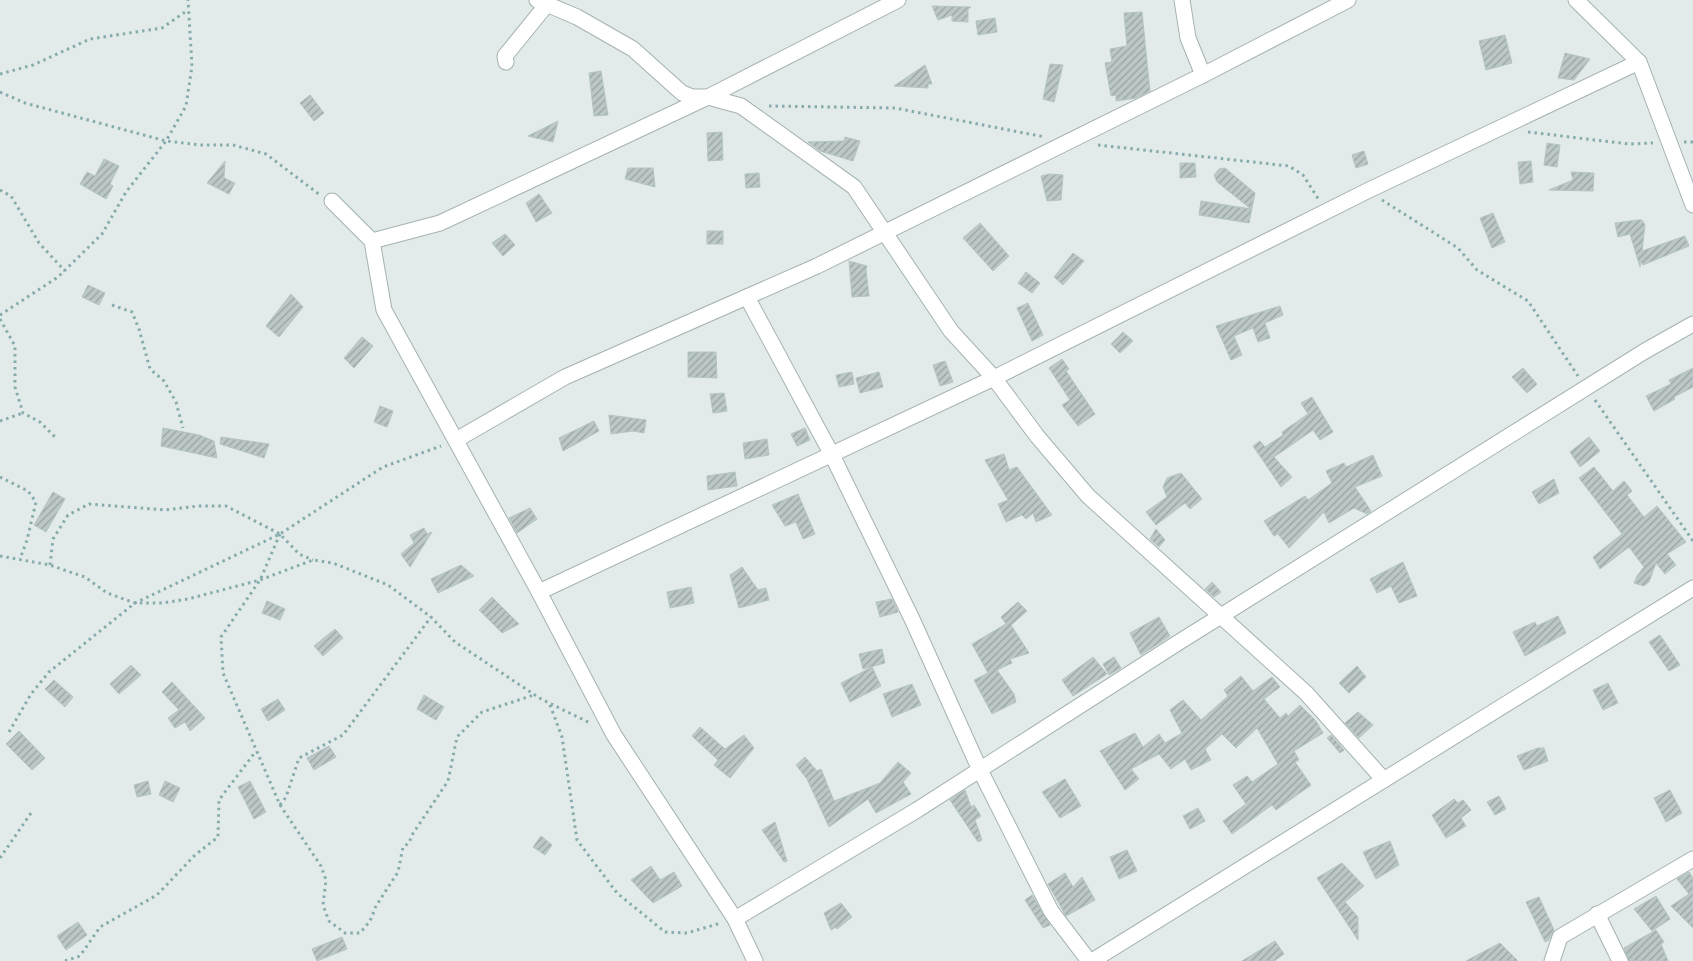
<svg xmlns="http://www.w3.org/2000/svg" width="1693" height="961" viewBox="0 0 1693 961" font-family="'Open Sans',sans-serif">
<defs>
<pattern id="building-hatch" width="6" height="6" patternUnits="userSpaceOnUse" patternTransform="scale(1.25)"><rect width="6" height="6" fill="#bbc8c7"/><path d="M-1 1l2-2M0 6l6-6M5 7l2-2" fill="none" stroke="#98a3a3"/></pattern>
</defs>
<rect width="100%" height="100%" fill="#e2ebea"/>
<g fill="url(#building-hatch)" stroke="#b5c4c3">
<path d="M932 6 971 7 968 9V22L952 21V15L938 20Z"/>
<path d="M1142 12 1150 91 1136 98 1116 101V95L1111 96 1105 63 1112 62 1110 49 1127 46 1124 13Z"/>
<path d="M995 18 997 32 978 35 976 21Z"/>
<path d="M1505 35 1512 63 1486 70 1479 41Z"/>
<path d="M1565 53 1590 59 1574 80 1558 78Z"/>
<path d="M1050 64 1063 65 1054 102 1043 99Z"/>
<path d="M925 65 932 84H928V88L894 86Z"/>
<path d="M601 71 608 115 594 116 589 73Z"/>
<path d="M310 95 324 113 314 121 300 103Z"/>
<path d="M558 121 553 142 528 136Z"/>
<path d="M722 132 723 160 708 161 707 133Z"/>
<path d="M845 137 860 141 853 161 820 151 808 142 844 141Z"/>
<path d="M1547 143 1560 145 1557 167 1544 165Z"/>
<path d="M1364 151 1368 164 1356 168 1352 155Z"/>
<path d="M104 159 119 166 110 184 113 186 106 199 80 184 87 172 95 176Z"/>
<path d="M225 161 224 178 235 183 229 194 207 183Z"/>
<path d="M1531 161 1533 182 1520 184 1518 162Z"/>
<path d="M1180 163H1195L1196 177 1180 178Z"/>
<path d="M628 168H653L655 187 625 179Z"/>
<path d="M1225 168 1255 193 1249 223 1199 215 1201 201 1251 209 1217 182 1214 175 1219 169Z"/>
<path d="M1571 172 1594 173 1593 191 1549 190 1573 180Z"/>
<path d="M759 173 760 187 746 188 745 174Z"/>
<path d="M1049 174 1063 175 1061 200 1047 201 1041 176Z"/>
<path d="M539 194 552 213 536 222 526 203Z"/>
<path d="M1493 213 1505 242 1492 248 1480 218Z"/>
<path d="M1638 220H1642L1645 225 1642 251 1685 236 1689 246 1643 265 1641 261 1640 267 1630 234 1618 237 1615 223Z"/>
<path d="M980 223 1009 256 993 271 963 238Z"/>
<rect x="707" y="231" width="16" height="13"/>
<path d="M505 234 515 245 503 256 492 243Z"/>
<path d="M1073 253 1084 261 1063 285 1054 277Z"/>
<path d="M849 261 867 266 866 270 869 296 852 297Z"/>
<path d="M1026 272 1040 283 1032 293 1018 283Z"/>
<path d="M88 285 105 293 99 305 82 297Z"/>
<path d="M291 294 303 307 279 337 266 326Z"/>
<path d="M1028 303 1043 335 1032 341 1017 308Z"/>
<path d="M1280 306 1283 315 1265 323 1270 338 1258 342 1253 328 1234 336 1242 355 1231 360 1216 326Z"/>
<path d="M1123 332 1133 341 1120 353 1111 344Z"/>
<path d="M362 337 373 346 354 368 344 358Z"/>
<path d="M688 352H716L717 378 688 377Z"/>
<path d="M1062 359 1069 369 1066 371 1095 414 1078 426 1062 405 1070 400 1049 368Z"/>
<path d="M945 361 953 382 940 386 933 365Z"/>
<path d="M1523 368 1537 384 1527 393 1512 377Z"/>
<path d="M1693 368V387L1674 397 1675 399 1654 411 1646 396 1671 384 1669 380Z"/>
<path d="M852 372 854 384 839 387 836 375Z"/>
<path d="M879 372 883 387 860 393 856 378Z"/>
<path d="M724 393 727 411 713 413 710 394Z"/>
<path d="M1312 397 1333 432 1320 440 1313 430 1274 457 1292 477 1281 487 1253 446 1260 441 1265 447 1283 435 1282 432 1308 414 1301 403Z"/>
<path d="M380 406 393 411 387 427 374 422Z"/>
<path d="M609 415 646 420 644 433 633 431 611 434Z"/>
<path d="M594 421 599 431 563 451 559 438Z"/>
<path d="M163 428 199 435 214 441 217 458 161 446Z"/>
<path d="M805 428 810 440 797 446 791 434Z"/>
<path d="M221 437 269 444 264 458 220 444Z"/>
<path d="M1589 437 1600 451 1580 467 1570 452Z"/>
<path d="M767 439 769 455 745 459 743 443Z"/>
<path d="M1004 454 1009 470 1017 467 1052 515 1036 522 1033 513 1026 519 1022 515 1006 522 998 504 1008 500 985 460Z"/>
<path d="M1373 455 1382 476 1355 487 1371 511 1367 514 1354 508 1329 523 1324 512 1289 548 1278 534 1274 536 1264 521 1305 496 1308 500 1332 483 1326 471 1344 463 1346 467Z"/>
<path d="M1594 467 1613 491 1624 481 1632 491 1627 495 1644 517 1657 506 1686 542 1667 554 1676 565 1665 574 1656 563 1649 582 1644 586 1634 583 1637 576 1644 567 1629 547 1600 569 1593 557 1622 534 1579 478Z"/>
<path d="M735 472 737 486 708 490 707 476Z"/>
<path d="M1181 473 1202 499 1190 509 1185 503 1156 525 1146 512 1167 497 1163 487 1167 478Z"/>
<path d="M1554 479 1559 493 1539 504 1532 492Z"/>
<path d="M53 492 65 499 46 532 34 525Z"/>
<path d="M798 494 815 534 803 539 796 522 785 526 772 505Z"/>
<path d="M530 508 537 519 517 533 509 518Z"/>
<path d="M424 528 427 534 432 532 410 567 401 554 414 543 410 535Z"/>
<path d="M1156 529 1165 540 1159 547 1150 539Z"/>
<path d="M1403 562 1417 596 1399 603 1391 586 1377 593 1370 579Z"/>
<path d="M461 565 474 576 438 593 431 579Z"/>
<path d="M742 567 758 590 766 588 769 600 739 608 730 575Z"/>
<path d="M1212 582 1221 592 1214 597 1205 589Z"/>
<path d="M691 587 694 603 670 608 667 592Z"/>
<path d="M492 597 519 624 502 633 479 610Z"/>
<path d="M892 599 898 612 880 617 876 602Z"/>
<path d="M267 601 285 609 280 620 262 613Z"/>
<path d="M1018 602 1027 611 1011 625 1029 653 1010 659 1012 663 997 670 1014 694 1016 702 992 714 974 680 988 673 972 644 1006 624 1001 617Z"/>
<path d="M1558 616 1566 633 1525 656 1513 632 1535 622 1537 626Z"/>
<path d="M1159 617 1170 636 1141 655 1130 633Z"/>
<path d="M335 629 343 638 323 656 314 646Z"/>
<path d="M1660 635 1680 665 1669 671 1649 642Z"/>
<path d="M882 649 885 663 863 669 859 654Z"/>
<path d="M1093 657 1107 674 1073 696 1062 680Z"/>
<path d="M1114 657 1121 668 1109 675 1103 664Z"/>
<path d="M131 665 141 675 119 694 110 684Z"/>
<path d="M1357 666 1366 677 1349 693 1339 683Z"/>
<path d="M872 667 881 686 850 702 841 683Z"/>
<path d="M1241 676 1253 691 1272 677 1280 687 1264 699 1280 718 1286 713 1288 716 1300 705 1316 721 1323 733 1294 751 1299 760 1295 762 1311 785 1276 810 1272 805 1232 834 1223 821 1246 804 1233 785 1247 776 1252 782 1278 764 1257 728 1236 748 1222 734 1205 749 1211 760 1191 770 1185 759 1171 769 1159 754 1131 769 1139 779 1125 790 1100 751 1135 733 1143 747 1159 734 1165 743 1182 733 1170 710 1183 700 1201 720 1228 696 1224 690Z"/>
<path d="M54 680 73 697 65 707 45 689Z"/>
<path d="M172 682 205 718 190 731 185 722 175 728 168 718 179 710 162 692Z"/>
<path d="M1608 683 1618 703 1603 710 1593 690Z"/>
<path d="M912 684 921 705 892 717 883 694Z"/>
<path d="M424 695 444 707 436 720 417 709Z"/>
<path d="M278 699 285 710 268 721 261 709Z"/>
<path d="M1358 712 1373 725 1359 738 1345 723Z"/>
<path d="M700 727 725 749 744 735 754 748 730 778 714 765 718 760 692 736Z"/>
<path d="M19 731 45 758 32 770 6 744Z"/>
<path d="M1331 735 1344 750 1340 753 1327 738Z"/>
<path d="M329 746 336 757 314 770 307 758Z"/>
<path d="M1538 748H1544L1548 761 1524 770 1517 756Z"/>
<path d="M805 757 817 771 821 769 834 801 880 783 898 762 911 773 903 782 911 794 876 813 868 799 829 827 807 779 796 765Z"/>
<path d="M1065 779 1081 806 1060 818 1042 792Z"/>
<path d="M148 781 151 794 137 797 134 785Z"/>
<path d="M165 781 180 788 173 802 159 795Z"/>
<path d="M250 781 266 812 254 819 238 787Z"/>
<path d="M965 790 971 807 974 805 981 816 975 820 982 840 978 842 950 800Z"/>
<path d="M1670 790 1682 813 1666 822 1654 798Z"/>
<path d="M1499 796 1506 809 1495 815 1487 802Z"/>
<path d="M1454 799 1458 803 1463 800 1471 810 1461 818 1466 826 1446 838 1432 815Z"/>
<path d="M1198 808 1205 821 1190 829 1183 816Z"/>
<path d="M775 822 787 861 784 862 762 830Z"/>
<path d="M541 836 552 845 545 855 533 847Z"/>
<path d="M1390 841 1399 865 1376 879 1363 852Z"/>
<path d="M1127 850 1137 871 1119 879 1110 857Z"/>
<path d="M1342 863 1364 886 1345 902 1358 917V940L1317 878Z"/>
<path d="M651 866 660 880 674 872 682 886 653 903 631 880Z"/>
<path d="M1689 872 1693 878V928L1671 906 1689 894 1677 879Z"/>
<path d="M1065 873 1073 887 1082 877 1095 900 1066 916 1048 884Z"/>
<path d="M1032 895 1050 925 1043 928 1025 900Z"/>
<path d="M1656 896 1670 919 1652 931 1634 909Z"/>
<path d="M1539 897 1554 930 1549 940 1545 942 1526 902Z"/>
<path d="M841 903 852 917 837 929 836 927 831 930 824 913Z"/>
<path d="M78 922 87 935 66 950 57 936Z"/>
<path d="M1656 930 1664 942 1661 944 1668 961H1629L1624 948Z"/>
<path d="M342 937 347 949 317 961 312 949Z"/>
<path d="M1275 941 1284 954 1274 961H1242Z"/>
<path d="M1500 943 1518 961H1466Z"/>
</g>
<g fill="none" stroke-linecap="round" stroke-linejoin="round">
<g stroke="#a5b2b2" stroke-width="17">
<g id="minor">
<path d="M537 0 577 17 633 49 682 93 692 97H708L741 106 854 187 951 331 994 378 1037 436 1088 496 1306 693 1384 780"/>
<path d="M1182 0 1188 38 1203 75"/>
<path d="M1576 0 1639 62 1693 205"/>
<path d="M506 62 505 56 548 3"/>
<path d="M332 201 372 241 440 223 708 97 898 0"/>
<path d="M372 241 384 310 539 592 614 735 735 919 755 961"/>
<path d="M747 297 832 455 912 619 980 770 1051 911 1089 961"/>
<path d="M456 440 565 377 817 266 1203 75 1348 0"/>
<path d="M539 592 994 378 1367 191 1639 62"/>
<path d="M1597 914 1620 961"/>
<path d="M735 919 917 810 1176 644 1645 351 1693 324"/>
<path d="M1092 961 1693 588"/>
<path d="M1552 961 1560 937 1693 859"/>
</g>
</g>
<g stroke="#86abac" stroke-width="3" stroke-dasharray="2.5 4" stroke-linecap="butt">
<path d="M0 74 33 65 90 39 162 28 188 10"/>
<path d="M0 92 25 103 166 141 201 145H233L266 154 320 195"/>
<path d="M769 106 895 108 1045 137"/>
<path d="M1528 132 1629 144 1653 143"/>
<path d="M1684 142H1693"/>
<path d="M1098 145 1289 166 1303 175 1319 200"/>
<path d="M0 190 11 196 39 243 65 271"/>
<path d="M1382 200 1458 248 1477 270 1528 301 1578 376"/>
<path d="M112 305 132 312 139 329 150 369 164 381 176 402 183 428"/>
<path d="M0 315 58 277 102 234 126 192 166 141 186 106 192 66 188 0"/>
<path d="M0 319 15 346V387L23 413 40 422 57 439"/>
<path d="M1595 400 1693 541"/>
<path d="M0 421 23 413"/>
<path d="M0 477 28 491 36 502 27 540 20 559"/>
<path d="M280 534 260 580 221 637 223 673 280 805 321 866 326 880 323 905 329 921 345 933H360L370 921 376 906 398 872 403 847 409 843 412 835 448 781 457 737 482 712 534 695"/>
<path d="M0 556 50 565 67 571 85 577 107 593 135 603H162L188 599 260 580 313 560 333 563 388 585 431 617 455 642 541 699 590 723"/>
<path d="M50 565 53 539 68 515 89 504 165 510 198 506H226L280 534 299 554 313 560"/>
<path d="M550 705 562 737 577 840 617 893 665 932 687 933 721 923"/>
<path d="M9 732 31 694 49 672 135 603 280 534 383 467 441 446"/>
<path d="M280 805 286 797 299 758 343 735 431 617"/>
<path d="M0 858 31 813"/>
<path d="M65 961 80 956 100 927 157 895 195 855 218 837 219 800 256 751"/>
</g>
<use href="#minor" stroke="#fff" stroke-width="15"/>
</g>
</svg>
